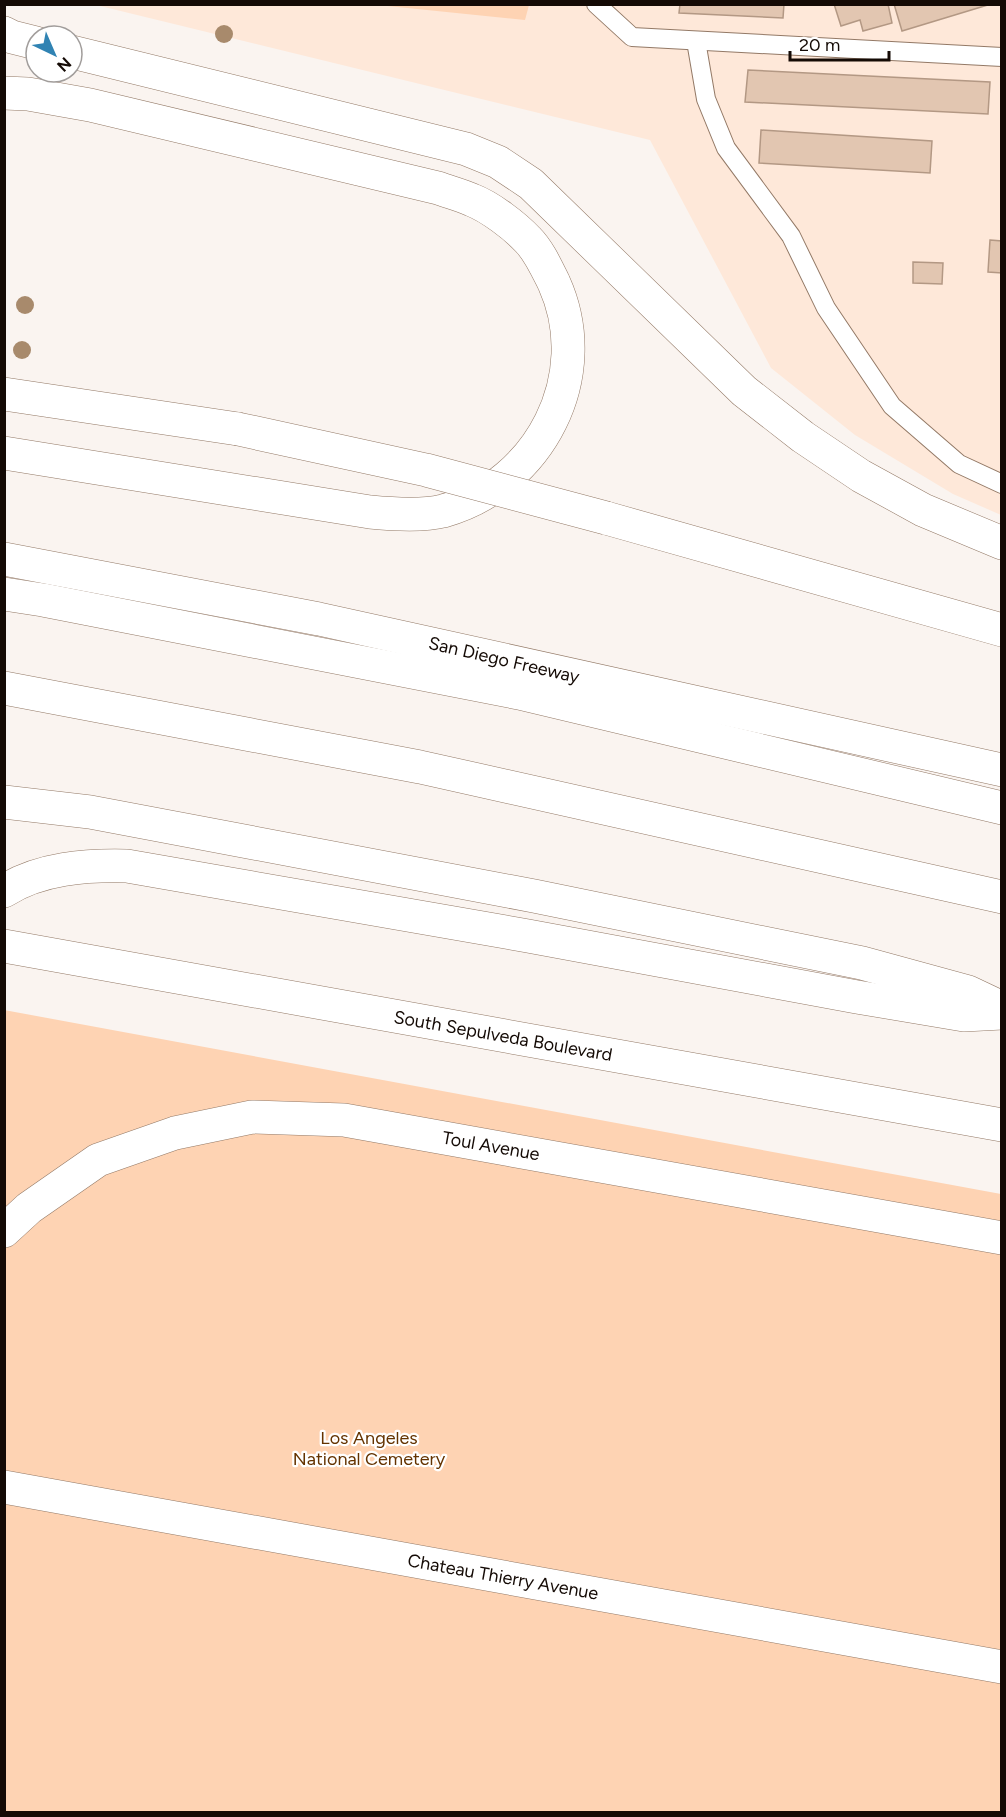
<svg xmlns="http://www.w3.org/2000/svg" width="1006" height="1817" viewBox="0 0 1006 1817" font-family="Figtree,sans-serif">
<rect width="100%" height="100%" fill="#faf4f0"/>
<path fill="#fee8d9" d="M96 5H1001V515L953 494 855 435 771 368 650 140Z"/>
<g fill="#fed3b3">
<path d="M378 5 529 4V5L525 20Z"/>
<path d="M4 1010 1001 1194V1812H5Z"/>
</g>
<g fill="#e2c6b1" stroke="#b39884" stroke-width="1.5">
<path d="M680 4H784L783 18 679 13Z"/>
<path d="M834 4H888L892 23 863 31 860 20 841 26Z"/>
<path d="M894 4H991L902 31Z"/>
<path d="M748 70 990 82 988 114 745 102Z"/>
<path d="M761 130 932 141 930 173 759 163Z"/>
<path d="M990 240 1002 241V273L988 272Z"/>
<path d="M913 262 943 263 942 284 913 283Z"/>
</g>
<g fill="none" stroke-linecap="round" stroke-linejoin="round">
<g stroke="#937966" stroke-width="20">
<g id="service">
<path d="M596 4 632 37 1002 57"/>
<path d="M696 41 706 99 726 148 791 236 826 308 892 406 959 464 1002 484"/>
</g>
</g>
<g stroke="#937966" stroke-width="34">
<g id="minor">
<path d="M4 1231 29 1208 98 1160 175 1133 252 1117 344 1120 1002 1238"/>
<path d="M4 1487 1002 1667"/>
</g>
</g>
<g stroke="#937966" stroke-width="34">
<path id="secondary" d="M4 946 1002 1125"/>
</g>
<g stroke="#937966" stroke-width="34">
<g id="motorway">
<path d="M4 33 12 37 36 43"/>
<path d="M72 52 466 149 498 162 531 184 744 391 803 437 861 476 923 510 1002 543"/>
<path d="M4 93 28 94 90 105 438 188C449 192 461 195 472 200 490 207 515 226 528 240 539 251 547 269 554 283 596 376 540 484 443 511 423 516 391 514 370 512L4 453"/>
<path d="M4 394 238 429"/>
<path d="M606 518 1002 630"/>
<path d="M4 559 319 619 1002 770"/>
<path d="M4 594 43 600 519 693 1002 808"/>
<path d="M4 688 420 767 1002 897"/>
<path d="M4 802 90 812 534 896 862 963 968 992 1002 1008"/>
<path d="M4 891C40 868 86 865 127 866L528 936 857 997 964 1015 1002 1013"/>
</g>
</g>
<use href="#service" stroke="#fff" stroke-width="18"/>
<use href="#minor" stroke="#fff" stroke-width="33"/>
<use href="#secondary" stroke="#fff" stroke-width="33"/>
<use href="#motorway" stroke="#fff" stroke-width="33"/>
<g stroke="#937966" stroke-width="34" stroke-linecap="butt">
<path id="motorway-bridge" d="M238 429 426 470 606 518"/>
</g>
<use href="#motorway-bridge" stroke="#fff" stroke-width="33"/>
</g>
<g fill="#a88a6c">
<circle cx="224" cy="34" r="9"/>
<circle cx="25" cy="305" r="9"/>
<circle cx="22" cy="350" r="9"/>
</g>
<g text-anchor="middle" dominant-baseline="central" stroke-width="4.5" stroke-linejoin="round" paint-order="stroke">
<g font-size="18" fill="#140a05" stroke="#fff">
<text transform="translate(504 660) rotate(13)">San Diego Freeway</text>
<text transform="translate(503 1036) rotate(10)">South Sepulveda Boulevard</text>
<text transform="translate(491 1146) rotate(10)">Toul Avenue</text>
<text transform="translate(503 1577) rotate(10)">Chateau Thierry Avenue</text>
</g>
<g font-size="18" fill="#643300" stroke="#fff">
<text x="369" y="1438">Los Angeles<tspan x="369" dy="21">National Cemetery</tspan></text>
</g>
</g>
<rect width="1006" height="1817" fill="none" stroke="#140a05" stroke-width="12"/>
<g transform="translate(54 54) rotate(136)"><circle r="28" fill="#ffffff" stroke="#a19d9b" stroke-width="1.5"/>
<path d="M0-4.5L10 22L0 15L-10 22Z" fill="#3083b3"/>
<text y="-9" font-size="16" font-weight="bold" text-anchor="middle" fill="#140a05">N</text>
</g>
<path d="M790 51v9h99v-9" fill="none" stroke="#140a05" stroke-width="3"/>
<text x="799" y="51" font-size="18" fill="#140a05" stroke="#ffffff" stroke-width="4.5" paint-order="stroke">20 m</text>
</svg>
